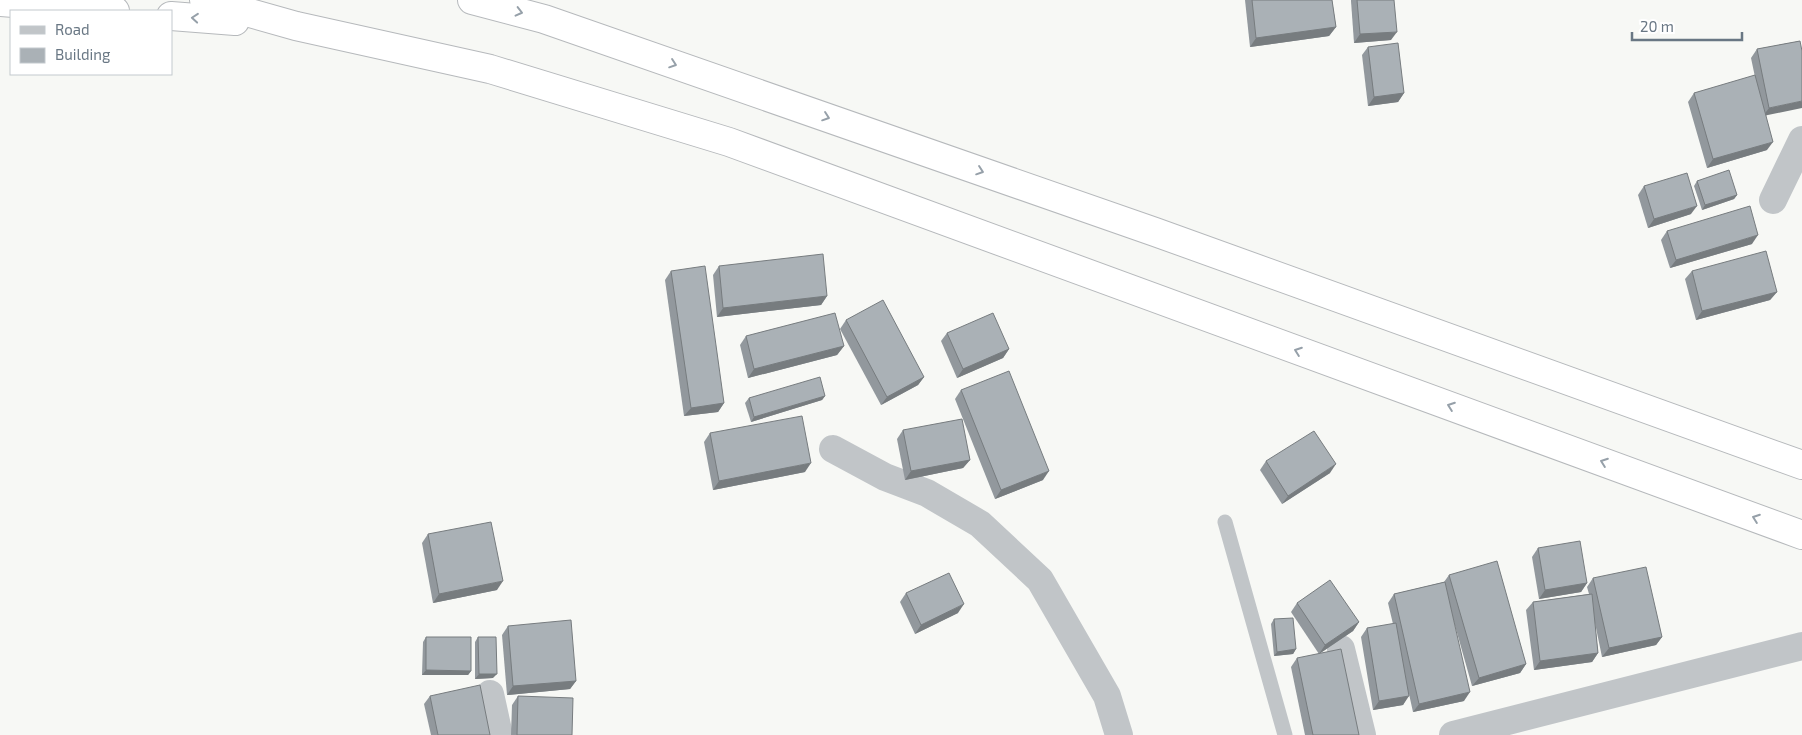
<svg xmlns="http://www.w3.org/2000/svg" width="1802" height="735" viewBox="0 0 1802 735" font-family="'Exo 2',sans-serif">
<rect width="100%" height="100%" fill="#f7f8f5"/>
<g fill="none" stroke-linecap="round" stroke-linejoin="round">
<g stroke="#b6b9bc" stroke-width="30">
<g id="motorway">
<path d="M204 0 296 26 490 69 729 142 1802 535"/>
<path d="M472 0 544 19 1155 232 1802 465"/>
<path d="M0 2 115 11"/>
<path d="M171 16 235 21"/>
</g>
</g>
<path stroke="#c1c5c8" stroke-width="15" d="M1225 522 1285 735"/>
<g stroke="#c1c5c8" stroke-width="28">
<path d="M1773 200 1802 140"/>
<path d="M833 449 885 477 927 493 980 524 1040 580 1107 696 1119 735"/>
<path d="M1341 649 1362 735"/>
<path d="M490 694 499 735"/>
<path d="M1453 735 1802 646"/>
</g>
<use href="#motorway" stroke="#fff" stroke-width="28"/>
</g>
<g fill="#92989d">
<path d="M1245 0H1332L1336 27 1329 36 1250 47Z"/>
<path d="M1351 0H1394L1391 40 1354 43 1351 1Z"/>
<path d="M1800 41 1766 116 1767 150 1707 168 1688 102 1694 93 1755 77 1751 58 1757 49Z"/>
<path d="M1368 47 1404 93 1398 102 1368 106 1362 55Z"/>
<path d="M1697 181 1737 195 1734 199 1702 210 1694 186Z"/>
<path d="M1644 186 1691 214 1648 228 1638 195Z"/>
<path d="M1667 231 1752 244 1670 268 1661 240Z"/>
<path d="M719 266 827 296 821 305 717 317 713 275Z"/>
<path d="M671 271 724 403 718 412 684 416 665 280Z"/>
<path d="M1692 271 1777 292 1770 300 1696 320 1685 279Z"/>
<path d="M846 320 924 377 918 385 881 405 840 329Z"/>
<path d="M947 333 1009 349 1003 358 957 378 941 341Z"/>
<path d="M746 336 844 346 837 355 748 378 740 345Z"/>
<path d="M961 390 1043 480 995 499 955 399Z"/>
<path d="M825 396 822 400 751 422 745 403 749 398Z"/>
<path d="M903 430 970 460 963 468 905 480 897 439Z"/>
<path d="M710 433 805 472 713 490 704 442Z"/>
<path d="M1266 461 1330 473 1282 504 1260 470Z"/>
<path d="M428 534 497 590 433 603 422 543Z"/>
<path d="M1538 548 1587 583 1581 592 1539 599 1532 557Z"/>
<path d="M1449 575 1526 664 1520 673 1472 686 1452 615 1464 701 1413 712 1409 694 1403 705 1373 710 1361 637 1367 628 1393 624 1388 603 1394 594 1444 582Z"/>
<path d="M1593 578 1662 637 1656 645 1602 657 1595 623 1598 653 1592 662 1534 670 1526 610 1533 602 1589 594 1587 587Z"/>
<path d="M906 593 958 613 915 634 900 602Z"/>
<path d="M1297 603 1359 622 1353 631 1319 654 1291 612Z"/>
<path d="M1274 619 1296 649 1293 654 1274 656 1271 624Z"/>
<path d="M508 626 576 681 570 689 507 695 502 635Z"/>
<path d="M426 637 471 671 468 675H422L423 642Z"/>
<path d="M478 637 493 678 475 679V642Z"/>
<path d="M1297 658 1359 735H1305L1291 667Z"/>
<path d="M430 696 490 735H431L424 704Z"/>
<path d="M518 696 572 735H511L512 705Z"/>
</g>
<g fill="#777c7f">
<path d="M1336 27 1329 36 1250 47 1256 38Z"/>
<path d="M1397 32 1391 40 1354 43 1360 34Z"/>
<path d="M1404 93 1398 102 1368 106 1374 97Z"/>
<path d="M1802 101V108L1763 116 1769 108Z"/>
<path d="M1773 142 1767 150 1707 168 1713 159Z"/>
<path d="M1737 195 1734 199 1702 210 1705 205Z"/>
<path d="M1697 206 1691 214 1648 228 1654 219Z"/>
<path d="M1758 235 1752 244 1670 268 1676 260Z"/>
<path d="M1777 292 1770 300 1696 320 1702 311Z"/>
<path d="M827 296 821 305 717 317 723 308Z"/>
<path d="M844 346 837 355 748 378 754 369Z"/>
<path d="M1009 349 1003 358 957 378 963 369Z"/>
<path d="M924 377 918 385 881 405 887 397Z"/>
<path d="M825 396 822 400 751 422 754 417Z"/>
<path d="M724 403 718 412 684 416 691 408Z"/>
<path d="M970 460 963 468 905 480 911 471Z"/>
<path d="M811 463 805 472 713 490 719 481Z"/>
<path d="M1336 464 1330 473 1282 504 1288 496Z"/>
<path d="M1049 471 1043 480 995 499 1001 490Z"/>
<path d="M503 581 497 590 433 603 439 594Z"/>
<path d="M1587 583 1581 592 1539 599 1545 590Z"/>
<path d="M964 604 958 613 915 634 921 625Z"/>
<path d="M1359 622 1353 631 1319 654 1325 645Z"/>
<path d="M1662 637 1656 645 1602 657 1609 648Z"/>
<path d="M1296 649 1293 654 1274 656 1277 652Z"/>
<path d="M1598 653 1592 662 1534 670 1540 661Z"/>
<path d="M1526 664 1520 673 1472 686 1479 678Z"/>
<path d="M426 670 471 671 468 675H422Z"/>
<path d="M479 674H497L493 678 475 679Z"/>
<path d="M576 681 570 689 507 695 513 686Z"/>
<path d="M1470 692 1464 701 1413 712 1419 704Z"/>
<path d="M1409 696 1403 705 1373 710 1379 701Z"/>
</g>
<g fill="#aab1b6" stroke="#777c7f">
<path d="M1252 0H1332L1336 27 1256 38Z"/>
<path d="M1357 0H1394L1397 32 1360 34Z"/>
<path d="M1800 41 1802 51V101L1769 108 1757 49Z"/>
<path d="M1398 43 1404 93 1374 97 1368 47Z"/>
<path d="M1755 75 1773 142 1713 159 1694 93Z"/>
<path d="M1729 170 1737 195 1705 205 1697 181Z"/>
<path d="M1687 173 1697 206 1654 219 1644 186Z"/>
<path d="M1750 206 1758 235 1676 260 1667 231Z"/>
<path d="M1766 251 1777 292 1702 311 1692 271Z"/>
<path d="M823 254 827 296 723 308 719 266Z"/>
<path d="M705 266 724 403 691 408 671 271Z"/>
<path d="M883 300 924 377 887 397 846 320Z"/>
<path d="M835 313 844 346 754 369 746 336Z"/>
<path d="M993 313 1009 349 963 369 947 333Z"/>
<path d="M1009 371 1049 471 1001 490 961 390Z"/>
<path d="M820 377 825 396 754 417 749 398Z"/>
<path d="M802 416 811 463 719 481 710 433Z"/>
<path d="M962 419 970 460 911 471 903 430Z"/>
<path d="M1314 431 1336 464 1288 496 1266 461Z"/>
<path d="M491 522 503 581 439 594 428 534Z"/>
<path d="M1580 541 1587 583 1545 590 1538 548Z"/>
<path d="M1497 561 1526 664 1479 678 1449 575Z"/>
<path d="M1646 567 1662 637 1609 648 1593 578Z"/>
<path d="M949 573 964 604 921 625 906 593Z"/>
<path d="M1330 580 1359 622 1325 645 1297 603Z"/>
<path d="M1445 582 1470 692 1419 704 1394 594Z"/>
<path d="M1592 594 1598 653 1540 661 1533 602Z"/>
<path d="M1293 618 1296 649 1277 652 1274 619Z"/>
<path d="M571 620 576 681 513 686 508 626Z"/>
<path d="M1396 623 1409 696 1379 701 1367 628Z"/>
<path d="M426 637H471V671L426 670Z"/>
<path d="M478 637H496L497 674H479Z"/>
<path d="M1341 649 1359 735H1313L1297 658Z"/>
<path d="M480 685 490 735H438L430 696Z"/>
<path d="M518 696 573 698 572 735H517Z"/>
</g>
<defs><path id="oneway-chevron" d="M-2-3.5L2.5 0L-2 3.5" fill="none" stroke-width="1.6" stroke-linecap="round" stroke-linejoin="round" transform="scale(1.25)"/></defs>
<g stroke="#96a0a9">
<use href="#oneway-chevron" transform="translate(519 12) rotate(14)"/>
<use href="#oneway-chevron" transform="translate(195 18) rotate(-175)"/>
<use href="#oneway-chevron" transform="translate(673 64) rotate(19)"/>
<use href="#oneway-chevron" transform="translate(826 117) rotate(19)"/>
<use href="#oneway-chevron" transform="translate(980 171) rotate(19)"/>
<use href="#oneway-chevron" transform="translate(1298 351) rotate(-160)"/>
<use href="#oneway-chevron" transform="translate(1451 406) rotate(-160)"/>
<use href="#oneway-chevron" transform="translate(1604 462) rotate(-160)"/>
<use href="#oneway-chevron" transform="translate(1756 518) rotate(-160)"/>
</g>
<rect x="10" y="10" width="162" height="65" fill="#ffffff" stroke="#c3c9ce"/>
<rect x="20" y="26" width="25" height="8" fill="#c1c5c8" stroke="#c3c9ce"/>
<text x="55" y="35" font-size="15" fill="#697784">Road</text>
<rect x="20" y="48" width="25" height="15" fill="#aab1b6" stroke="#c3c9ce"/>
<text x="55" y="60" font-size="15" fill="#697784">Building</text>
<path d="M1632 32v8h110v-8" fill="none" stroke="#697784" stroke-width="2.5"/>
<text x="1640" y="32" font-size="15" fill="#697784" stroke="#ffffff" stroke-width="4" paint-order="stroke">20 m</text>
</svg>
